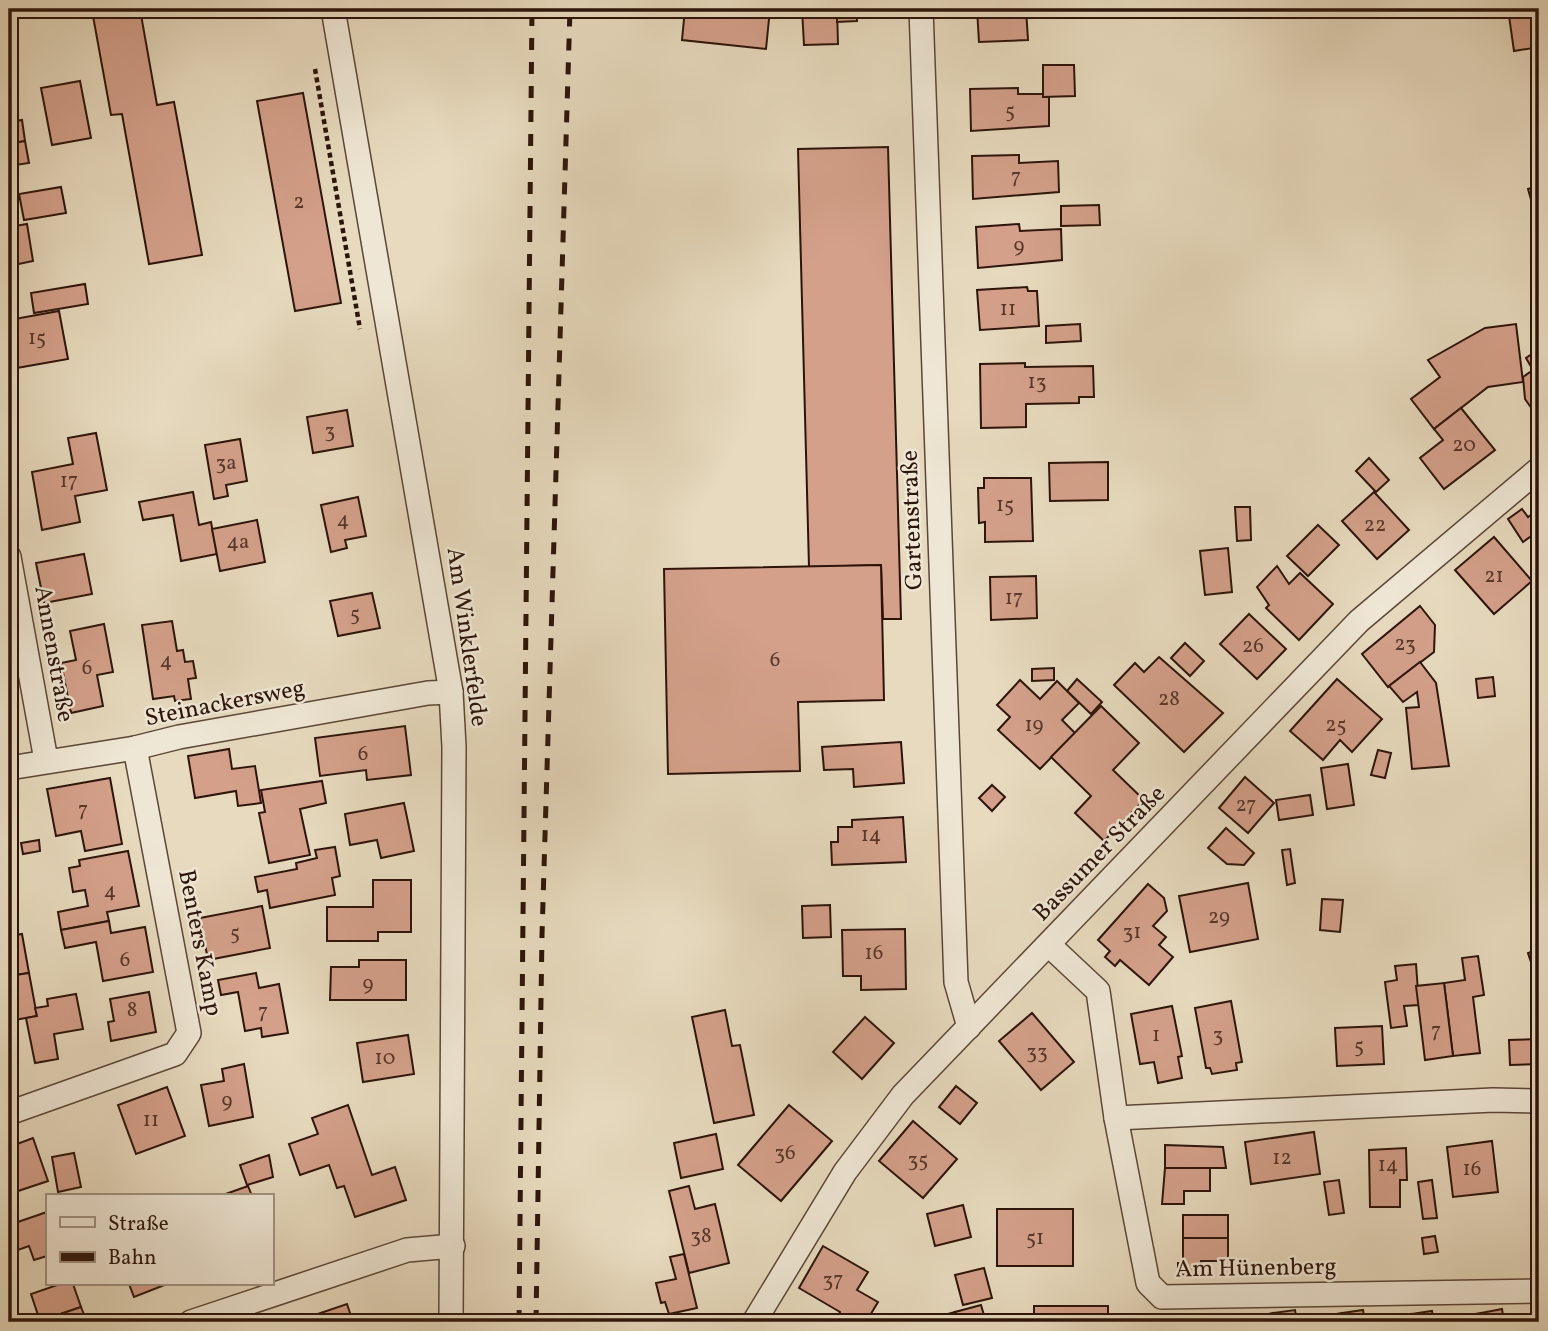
<svg xmlns="http://www.w3.org/2000/svg" width="1548" height="1331" viewBox="0 0 1548 1331" font-family="Vollkorn,serif">
<rect width="100%" height="100%" fill="#e7dabe"/>
<filter id="stains"><feTurbulence type="fractalNoise" baseFrequency=".00286" numOctaves="4"/><feColorMatrix values="0 0 0 0 .2 0 0 0 0 .09 0 0 0 0 .02 0 0 0 .5 -.17"/></filter>
<radialGradient id="worn" r=".72"><stop offset=".6" stop-color="#630" stop-opacity="0"/><stop offset="1" stop-color="#630" stop-opacity=".3"/></radialGradient>
<g fill="#d4a08a" stroke="#2d140b" stroke-width="2">
<path d="M131 9H140L157 105 174 102 202 255 149 264 122 114 111 115 93 16Z"/>
<path d="M685 9H770L766 49 682 40Z"/>
<path d="M802 9H837L838 44 804 45Z"/>
<path d="M837 9H857V21L837 22Z"/>
<path d="M977 9H1026L1028 40 979 42Z"/>
<path d="M1508 9H1539V47L1514 51Z"/>
<path d="M13 28 17 57 9 59V29Z"/>
<path d="M1043 65H1074L1075 96 1043 97Z"/>
<path d="M80 81 91 138 52 145 41 88Z"/>
<path d="M1018 88V94H1043V97H1049V126L971 131 970 89Z"/>
<path d="M303 93 341 303 295 311 257 101Z"/>
<path d="M9 119V122L22 120 25 141 9 144Z"/>
<path d="M25 141 29 163 15 165 17 177 9 178V144Z"/>
<path d="M888 147 901 619H883L881 565 809 567 798 149Z"/>
<path d="M1019 155V163L1058 161 1059 192 973 199 972 156Z"/>
<path d="M1539 186V228L1528 189Z"/>
<path d="M61 187 66 213 24 220 19 194Z"/>
<path d="M1099 205 1100 225 1061 226V206Z"/>
<path d="M27 224 33 261 9 266V227Z"/>
<path d="M1019 224 1020 231 1061 229 1062 260 978 268 976 227Z"/>
<path d="M85 284 88 304 34 313 31 293Z"/>
<path d="M1027 287 1028 291H1037L1039 326 980 330 977 290Z"/>
<path d="M59 311 68 359 11 369 9 320Z"/>
<path d="M1080 324 1081 341 1046 343V326Z"/>
<path d="M1516 324 1523 382 1488 387 1434 429 1411 399 1440 377 1428 360 1485 328Z"/>
<path d="M1539 349V419L1525 399 1523 377 1533 370 1526 358Z"/>
<path d="M1025 363V367L1093 366 1094 397H1079V403L1026 404V427L981 428 980 364Z"/>
<path d="M1461 408 1495 450 1444 489 1420 458 1443 440 1434 429Z"/>
<path d="M347 410 353 446 313 453 307 417Z"/>
<path d="M96 433 107 490 75 496 80 522 42 530 32 472 73 464 68 438Z"/>
<path d="M240 439 247 481 226 485 228 496 214 499 205 445Z"/>
<path d="M1369 458 1389 480 1376 492 1356 471Z"/>
<path d="M1108 462V500L1050 501 1049 463Z"/>
<path d="M984 478H1031L1033 541 985 542V522L979 523 978 488H984Z"/>
<path d="M193 492 199 525 211 522 217 554 181 561 173 515 143 520 139 502Z"/>
<path d="M1374 492 1409 530 1377 559 1342 521Z"/>
<path d="M358 497 366 536 345 540 347 548 331 552 321 505Z"/>
<path d="M1235 507H1250L1251 540 1237 541Z"/>
<path d="M1522 509 1528 517 1539 509V545L1537 532 1523 542 1508 519Z"/>
<path d="M257 520 265 562 220 571 212 529Z"/>
<path d="M1318 525 1339 545 1308 576 1287 556Z"/>
<path d="M1494 537 1532 581 1494 614 1455 570Z"/>
<path d="M1228 548 1232 592 1205 595 1200 551Z"/>
<path d="M84 554 92 594 44 603 36 563Z"/>
<path d="M881 565 884 700 798 702 800 771 668 774 664 569Z"/>
<path d="M1277 566 1289 584 1300 573 1333 604 1299 640 1266 608 1269 605 1257 587Z"/>
<path d="M1036 576 1037 618 991 620 990 577Z"/>
<path d="M372 593 380 628 338 636 330 601Z"/>
<path d="M1420 606 1435 625 1434 652 1388 687 1362 654Z"/>
<path d="M1249 614 1286 649 1257 679 1220 644Z"/>
<path d="M172 621 177 651 183 650 185 662 193 661 196 678 188 679 191 699 175 701 174 696 153 699 142 625Z"/>
<path d="M104 624 113 672 97 675 103 706 71 713 61 663 76 660 70 631Z"/>
<path d="M1185 643 1204 661 1190 676 1171 658Z"/>
<path d="M1159 657 1223 713 1184 752 1114 685 1135 663 1144 672Z"/>
<path d="M1420 662 1436 683 1449 766 1412 769 1406 708 1419 707 1417 692 1403 702 1389 686Z"/>
<path d="M1054 668V680L1032 681V669Z"/>
<path d="M1493 677 1495 696 1478 698 1476 679Z"/>
<path d="M1077 679 1102 702 1091 714 1067 691Z"/>
<path d="M1337 679 1382 719 1352 752 1340 740 1323 760 1290 731Z"/>
<path d="M1020 680 1040 699 1057 681 1079 703 1062 720 1075 733 1040 769 998 730 1010 717 997 705Z"/>
<path d="M1101 706 1139 743 1113 770 1144 800 1104 841 1075 813 1091 796 1051 757Z"/>
<path d="M405 726 411 775 367 780 366 770 320 776 315 738Z"/>
<path d="M901 742 904 783 854 787 853 769 824 770 822 747Z"/>
<path d="M229 749 232 769 255 766 261 803 238 806 236 791 195 798 188 756Z"/>
<path d="M1378 750 1391 753 1385 778 1371 775Z"/>
<path d="M1348 764 1354 805 1327 809 1321 768Z"/>
<path d="M1245 777 1274 803 1248 833 1219 808Z"/>
<path d="M110 778 122 844 85 851 81 831 56 836 47 789Z"/>
<path d="M322 781 326 803 300 809 310 855 269 863 259 813 265 812 261 790Z"/>
<path d="M992 785 1005 797 992 811 979 798Z"/>
<path d="M1310 795 1313 815 1279 820 1276 800Z"/>
<path d="M404 803 414 851 381 858 377 840 350 845 345 814Z"/>
<path d="M903 817 906 862 832 865 831 842H838V827H852V820Z"/>
<path d="M1226 828 1254 853 1244 865 1227 864 1208 848Z"/>
<path d="M39 840 40 851 23 854 21 843Z"/>
<path d="M335 847 340 876 332 878 335 895 270 908 267 890 258 892 255 877 297 869 296 863 317 858 315 850Z"/>
<path d="M1290 849 1295 883 1287 885 1282 850Z"/>
<path d="M128 851 139 906 107 912 109 921 61 930 58 912 88 906 85 890 73 892 69 868 80 866 79 860Z"/>
<path d="M373 880H411V932H378V941H327V907H373Z"/>
<path d="M1248 883 1258 939 1190 952 1179 896Z"/>
<path d="M1148 884 1164 898 1167 911 1153 926 1166 937 1159 945 1173 957 1149 985 1120 960 1115 966 1105 957 1110 951 1098 940Z"/>
<path d="M1322 899 1343 900 1340 932 1320 930Z"/>
<path d="M830 905 831 937 803 938 802 906Z"/>
<path d="M262 906 270 948 208 960 200 918Z"/>
<path d="M109 921 111 933 145 927 153 972 103 981 96 942 65 948 61 930Z"/>
<path d="M905 929 906 989 861 990V976H843L842 930Z"/>
<path d="M22 934 29 973 9 976V936Z"/>
<path d="M1539 949V973L1535 974 1528 953Z"/>
<path d="M1478 956 1484 995 1473 997 1480 1053 1453 1056 1444 983 1465 980 1462 958Z"/>
<path d="M359 960H406V1000H330L331 967H359Z"/>
<path d="M1416 964 1419 1005 1404 1006 1407 1026 1391 1028 1385 982 1397 980 1395 966Z"/>
<path d="M29 973 37 1016 9 1021V976Z"/>
<path d="M256 973 259 988 279 984 288 1033 262 1037 261 1028 245 1031 238 992 221 995 218 980Z"/>
<path d="M1444 983 1453 1056 1425 1060 1416 986Z"/>
<path d="M149 992 156 1032 111 1041 108 1022 114 1021 110 999Z"/>
<path d="M76 994 83 1029 54 1034 58 1059 35 1063 26 1018 37 1016 35 1008 48 1006 47 999Z"/>
<path d="M1231 1001 1242 1062 1236 1063 1237 1070 1212 1074 1210 1068H1206L1195 1008Z"/>
<path d="M1172 1006 1182 1056 1178 1057 1182 1078 1158 1083 1154 1062 1140 1064 1131 1014Z"/>
<path d="M725 1010 732 1046 740 1045 754 1115 714 1123 692 1017Z"/>
<path d="M1032 1013 1074 1062 1041 1090 999 1041Z"/>
<path d="M865 1017 894 1043 862 1079 833 1052Z"/>
<path d="M1382 1026 1384 1064 1337 1066 1335 1028Z"/>
<path d="M408 1035 414 1074 363 1082 357 1043Z"/>
<path d="M1539 1039V1064L1510 1065 1509 1040Z"/>
<path d="M244 1064 253 1117 209 1126 201 1085 224 1081 222 1069Z"/>
<path d="M956 1086 977 1103 960 1124 939 1107Z"/>
<path d="M167 1087 185 1136 136 1154 118 1105Z"/>
<path d="M348 1105 372 1175 395 1167 406 1200 355 1217 344 1186 337 1188 329 1165 300 1175 289 1144 318 1134 312 1118Z"/>
<path d="M789 1105 832 1141 781 1201 738 1165Z"/>
<path d="M913 1121 957 1159 923 1198 879 1161Z"/>
<path d="M1314 1132 1320 1174 1251 1184 1245 1142Z"/>
<path d="M716 1134 723 1169 681 1178 674 1143Z"/>
<path d="M33 1138 48 1181 9 1194V1147Z"/>
<path d="M1492 1141 1498 1192 1453 1197 1447 1147Z"/>
<path d="M1165 1145 1223 1147 1226 1168H1165Z"/>
<path d="M1406 1148 1407 1180H1400V1207H1370L1369 1150Z"/>
<path d="M74 1153 81 1187 58 1192 52 1157Z"/>
<path d="M269 1155 273 1177 247 1185 240 1165Z"/>
<path d="M1165 1168H1210V1191H1184V1204H1162Z"/>
<path d="M1339 1180 1344 1213 1329 1215 1324 1182Z"/>
<path d="M1432 1180 1437 1218 1423 1219 1418 1182Z"/>
<path d="M248 1186 252 1196H220Z"/>
<path d="M689 1186 695 1209 715 1204 729 1263 689 1273 669 1191Z"/>
<path d="M963 1205 971 1237 935 1246 927 1214Z"/>
<rect x="997" y="1209" width="76" height="57"/>
<path d="M47 1212V1256L34 1260 29 1246 18 1250 10 1245 9 1225Z"/>
<rect x="1183" y="1215" width="45" height="23"/>
<path d="M1435 1236 1438 1252 1424 1254 1422 1238Z"/>
<path d="M1183 1238H1228V1261H1201L1202 1275 1178 1274V1263H1183Z"/>
<path d="M823 1246 868 1272 857 1290 878 1302 866 1322H834L840 1312 799 1288Z"/>
<path d="M684 1254 697 1308 669 1314 665 1302 661 1303 656 1283 676 1279 670 1257Z"/>
<path d="M984 1268 992 1298 963 1305 955 1275Z"/>
<path d="M60 1284H73L81 1307 40 1321 31 1294Z"/>
<path d="M129 1284H167L134 1297Z"/>
<path d="M347 1304 353 1322H297V1321Z"/>
<path d="M981 1305 986 1322H958L955 1312Z"/>
<rect x="1034" y="1306" width="74" height="16"/>
<path d="M81 1307 87 1322H41L40 1321Z"/>
<path d="M1502 1309 1504 1322H1483L1481 1313Z"/>
<path d="M1295 1310 1297 1322H1275L1273 1313Z"/>
<path d="M1363 1310 1365 1322H1344L1342 1313Z"/>
<path d="M1432 1311 1434 1322H1412L1411 1314Z"/>
<path d="M955 1312 958 1322H931L930 1319Z"/>
<path d="M1273 1313 1275 1322H1252L1251 1317Z"/>
<path d="M1342 1313 1344 1322H1321L1320 1317Z"/>
<path d="M1481 1313 1483 1322H1460L1459 1317Z"/>
<path d="M1411 1314 1412 1322H1390L1389 1318Z"/>
</g>
<g fill="none" stroke-linecap="round" stroke-linejoin="round">
<g stroke="#5c4638" stroke-width="26">
<g id="street">
<path d="M333 9 451 692 454 747 451 1322"/>
<path d="M921 9 956 982 969 1027"/>
<path d="M9 557 46 760"/>
<path d="M9 768 135 748 179 737 428 693 451 692"/>
<path d="M1049 945 1098 991 1116 1118 1493 1100 1539 1101"/>
<path d="M9 1113 175 1054 189 1033 135 748"/>
<path d="M1116 1118 1148 1283 1162 1297 1539 1291"/>
<path d="M191 1322 407 1250 453 1246"/>
<path d="M754 1322 845 1172 903 1095 1359 621 1539 469"/>
</g>
</g>
<path stroke="#2d140b" stroke-width="4.5" stroke-dasharray="5 3.5" stroke-linecap="butt" d="M315 69 360 329"/>
<use href="#street" stroke="#efe7d5" stroke-width="23"/>
<g stroke="#2d140b" stroke-width="5" stroke-dasharray="12 12" stroke-linecap="butt">
<path d="M519 1322 532 9"/>
<path d="M536 1322 542 935 570 9"/>
</g>
</g>
<g text-anchor="middle" dominant-baseline="central" stroke-width="5" stroke-linejoin="round" paint-order="stroke">
<g font-size="21" fill="#57372b">
<text x="1010" y="111">5</text>
<text x="1016" y="177">7</text>
<text x="299" y="202">2</text>
<text x="1019" y="246">9</text>
<text x="1008" y="309">11</text>
<text x="37" y="338">15</text>
<text x="1037" y="382">13</text>
<text x="330" y="431">3</text>
<text x="1464" y="445">20</text>
<text x="226" y="463">3a</text>
<text x="69" y="481">17</text>
<text x="1005" y="505">15</text>
<text x="343" y="520">4</text>
<text x="1375" y="525">22</text>
<text x="238" y="542">4a</text>
<text x="1494" y="576">21</text>
<text x="1014" y="598">17</text>
<text x="355" y="614">5</text>
<text x="1405" y="644">23</text>
<text x="1253" y="646">26</text>
<text x="775" y="660">6</text>
<text x="166" y="661">4</text>
<text x="87" y="668">6</text>
<text x="1169" y="699">28</text>
<text x="1034" y="725">19</text>
<text x="1336" y="725">25</text>
<text x="363" y="754">6</text>
<text x="1246" y="805">27</text>
<text x="83" y="810">7</text>
<text x="871" y="835">14</text>
<text x="110" y="891">4</text>
<text x="1219" y="917">29</text>
<text x="1132" y="932">31</text>
<text x="235" y="933">5</text>
<text x="874" y="953">16</text>
<text x="125" y="960">6</text>
<text x="368" y="984">9</text>
<text x="132" y="1010">8</text>
<text x="263" y="1012">7</text>
<text x="1436" y="1031">7</text>
<text x="1156" y="1035">1</text>
<text x="1218" y="1035">3</text>
<text x="1359" y="1046">5</text>
<text x="1037" y="1052">33</text>
<text x="385" y="1058">10</text>
<text x="227" y="1101">9</text>
<text x="151" y="1120">11</text>
<text x="785" y="1153">36</text>
<text x="1282" y="1158">12</text>
<text x="918" y="1160">35</text>
<text x="1388" y="1165">14</text>
<text x="1472" y="1169">16</text>
<text x="701" y="1236">38</text>
<text x="1035" y="1238">51</text>
<text x="833" y="1280">37</text>
</g>
<g font-size="24" fill="#2d140b" stroke="#efe7d5">
<text transform="translate(913 520) rotate(-92)">Gartenstraße</text>
<text transform="translate(466 637) rotate(82)">Am Winklerfelde</text>
<text transform="translate(53 654) rotate(80)">Annenstraße</text>
<text transform="translate(225 704) rotate(-11)">Steinackersweg</text>
<text transform="translate(1100 854) rotate(-46)">Bassumer Straße</text>
<text transform="translate(199 943) rotate(79)">Benters Kamp</text>
<text transform="translate(1256 1269) rotate(-1)">Am Hünenberg</text>
</g>
</g>
<rect width="1548" height="1331" fill="none" stroke="#e7dabe" stroke-width="35"/>
<rect x="10" y="10" width="1527" height="1310" fill="none" stroke="#2d140b" stroke-width="3.5"/>
<rect x="18" y="18" width="1513" height="1296" fill="none" stroke="#2d140b" stroke-width="2"/>
<rect x="46" y="1194" width="228" height="91" fill="#efe7d5" stroke="#a19384" stroke-width="2"/>
<rect x="60" y="1217" width="35" height="10" fill="#efe7d5" stroke="#a19384" stroke-width="2"/>
<text x="108" y="1230" font-size="21" fill="#2d140b">Straße</text>
<rect x="60" y="1252" width="35" height="10" fill="#2d140b" stroke="#a19384" stroke-width="2"/>
<text x="108" y="1264" font-size="21" fill="#2d140b">Bahn</text>
<rect width="100%" height="100%" filter="url(#stains)"/>
<rect width="100%" height="100%" fill="url(#worn)"/>
</svg>
